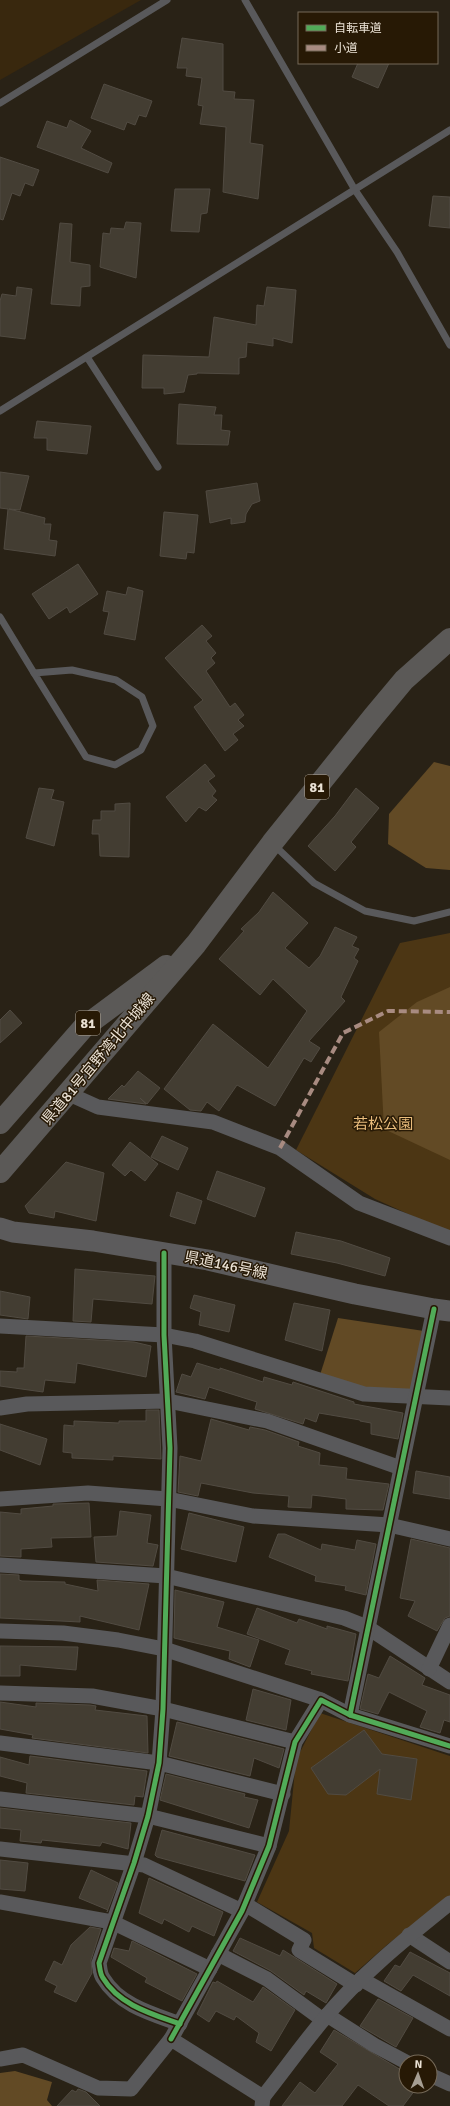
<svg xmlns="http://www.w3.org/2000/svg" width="450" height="2106" viewBox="0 0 450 2106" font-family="Signika,'Noto Sans JP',sans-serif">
<rect width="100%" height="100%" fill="#292216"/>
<path fill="#39280e" d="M0 0H141L0 80Z"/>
<g fill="#4c3614">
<path d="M450 933V1233L375 1199 296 1150 400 943Z"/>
<path d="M320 1713 450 1756V1897L388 1944 355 1973 314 1948 312 1933 257 1902 289 1831 296 1760Z"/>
</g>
<g fill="#624a25">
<path d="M434 762 450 766V870L426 868 388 844 389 814Z"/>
<path d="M450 987V1160L384 1129 379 1032 417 1002Z"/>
<path d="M338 1318 424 1331 413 1393 364 1390 320 1375Z"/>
<path d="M15 2071 52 2082 47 2100 52 2106H0V2073Z"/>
</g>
<g fill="#433d32" stroke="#514b42">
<path d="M182 38 223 44V91L235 92 234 99 254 100 250 143 263 145 258 199 223 192 226 127 200 124 203 106 198 105 202 78 186 76 187 68H177Z"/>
<path d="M358 63H389L378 88 352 77Z"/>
<path d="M104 84 152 101 146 117 139 115 135 125 127 122 124 130 91 118Z"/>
<path d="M70 120 91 131 81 148 112 163 108 173 37 147 47 121 67 128Z"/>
<path d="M0 157 39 170 33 186 25 183 20 196 12 193 3 220 0 219Z"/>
<path d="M175 189H210L207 213 201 214 199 232 171 231Z"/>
<path d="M433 196 450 197V228L429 226Z"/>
<path d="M126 222 141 223 136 278 100 267 103 233 110 234 111 228 124 229Z"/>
<path d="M60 223 72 224 70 262 90 265V286L81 287 80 306 51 304Z"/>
<path d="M17 287 32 289 25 339 0 336V301L2 294 16 296Z"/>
<path d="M267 287 296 290 292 343 273 338V346L247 342 246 357 239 358V374L197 373V374L188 375 184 392 164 394V388H142L143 355 209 357 214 317 256 325 257 305 264 306Z"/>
<path d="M179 404 216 407 214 415H222L221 430 230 431 228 445 177 444Z"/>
<path d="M37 421 91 426 87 454 47 450V438H34Z"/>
<path d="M0 472 29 476 20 510 9 509 45 518 44 524H51L49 540 57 541 55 556 4 549 8 509 0 508Z"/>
<path d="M257 483 260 501 252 504 246 514 245 522 231 524V518L210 523 206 491Z"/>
<path d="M164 512 198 515 194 553 187 552 186 559 160 556Z"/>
<path d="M78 564 98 594 70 613 67 607 49 619 32 594Z"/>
<path d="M128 587 143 591 135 640 104 634 109 612 103 611 107 591 126 595Z"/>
<path d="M202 625 212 636 206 641 216 653 211 658 215 663 206 671 230 707 235 703 244 715 238 720 244 726 233 734 238 740 225 751 194 707 203 700 165 658Z"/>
<path d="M205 764 215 776 208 781 216 791 212 796 217 800 206 811 199 807 186 822 166 797Z"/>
<path d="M39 788 54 790 51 799 64 802 54 846 26 838Z"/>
<path d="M356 788 379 808 351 842 356 847 335 871 308 846 335 816Z"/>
<path d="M130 803 129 857 100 856 99 834H92L93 820H101V811H115V804Z"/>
<path d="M273 892 308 923 285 948 309 968 320 956 335 927 357 937 352 946 359 949 354 958 358 961 341 997 345 1001 309 1041 320 1048 311 1062 304 1058 275 1106 237 1085 219 1111 207 1102 201 1111 190 1110 164 1089 213 1024 268 1068 307 1011 273 979 260 995 219 959 244 931 241 929 259 912Z"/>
<path d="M10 1010 22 1023 0 1043V1020Z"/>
<path d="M138 1071 160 1088 147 1104 140 1098 146 1104 108 1099 122 1085 124 1087Z"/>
<path d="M162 1136 188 1148 178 1170 151 1157Z"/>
<path d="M130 1142 158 1164 145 1181 131 1170 125 1176 112 1165Z"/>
<path d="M66 1162 104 1173 96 1221 55 1211 54 1218 29 1213 25 1206Z"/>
<path d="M217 1171 265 1188 255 1217 207 1199Z"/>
<path d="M177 1192 202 1201 195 1224 170 1216Z"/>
<path d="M296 1232 341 1241 390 1258 385 1276 337 1263 291 1254Z"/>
<path d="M75 1269 155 1276 152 1304 93 1299 91 1322 73 1321Z"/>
<path d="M0 1291 30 1297 28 1319 0 1315Z"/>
<path d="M194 1295 235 1305 229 1332 199 1325 201 1312 190 1308Z"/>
<path d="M294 1303 330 1310 322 1351 285 1340Z"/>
<path d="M26 1336 134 1342 151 1346 146 1377 77 1363 75 1383 45 1380 43 1392 0 1386V1371L17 1372V1368H24Z"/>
<path d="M197 1363 220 1370V1368L263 1382 264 1377 292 1385 293 1382 354 1402V1404L403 1413 398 1439 371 1434V1423L360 1421V1420L319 1413 316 1422 305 1418 303 1424 255 1409 257 1402 209 1387 205 1399 176 1392 182 1374 191 1377Z"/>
<path d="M146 1410H159L161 1459 113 1456V1460L72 1458V1453L63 1452 64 1425 74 1426V1421L119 1423V1421H146Z"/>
<path d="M211 1419 249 1430 250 1427 265 1430 299 1442 298 1446 320 1453 319 1465 347 1468 346 1479 389 1484 383 1510 346 1509V1499L312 1495 311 1508 288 1507 289 1496 253 1493 201 1483 198 1496 178 1492 180 1456 201 1461Z"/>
<path d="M0 1424 47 1439 40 1465 0 1450Z"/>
<path d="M416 1471 450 1477V1499L413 1493Z"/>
<path d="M89 1503 91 1537 51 1538 52 1547 21 1549V1557L0 1556V1512L21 1514V1509L53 1506V1504Z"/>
<path d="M120 1511 151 1515 147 1543 158 1545 153 1566 96 1562 94 1537 117 1536Z"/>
<path d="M189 1513 244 1527 236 1562 181 1549Z"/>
<path d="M278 1534H285L321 1550 322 1544 355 1550 357 1540 376 1544 366 1595 345 1590 346 1586 315 1581 316 1576 269 1557Z"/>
<path d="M411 1539 450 1548V1616L445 1618 437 1631 408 1616 415 1601 400 1598Z"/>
<path d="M0 1574 19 1575V1580L22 1581 65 1582V1584L98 1591 97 1580 149 1584 139 1630 80 1616V1622L0 1618Z"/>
<path d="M175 1590 224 1602 217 1627 259 1640 250 1667 229 1659 230 1651 174 1638Z"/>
<path d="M257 1608 297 1623 299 1619 327 1629V1626L356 1634 348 1681 311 1674 312 1671 285 1664 290 1650 247 1634Z"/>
<path d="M0 1646 78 1647 76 1670 20 1665V1676H0Z"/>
<path d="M390 1656 425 1678 422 1685 450 1695V1722L444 1720 440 1733 420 1727 427 1711 389 1692 378 1714 360 1709 368 1674 379 1678Z"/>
<path d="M253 1689 291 1700 286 1730 246 1720Z"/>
<path d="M0 1702 36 1707V1703L90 1705 96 1706 95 1710 147 1716 148 1753 32 1738 33 1735 0 1729Z"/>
<path d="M177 1722 284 1749 279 1768 254 1758 250 1776 169 1756Z"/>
<path d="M364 1730 382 1754 417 1759 411 1800 377 1794 380 1769 346 1795 328 1794 311 1768Z"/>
<path d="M30 1756 147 1771 143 1797 135 1796 134 1805 26 1793 27 1783 0 1776V1757L29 1765Z"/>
<path d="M166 1774 245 1794 244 1797 258 1800 249 1828 160 1800Z"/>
<path d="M0 1808 131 1823 128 1849 102 1842 100 1846 42 1840 41 1843 20 1841 21 1830 0 1828Z"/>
<path d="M162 1830 255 1855 245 1881 157 1857 155 1855Z"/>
<path d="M0 1860 28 1863 25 1891 0 1889Z"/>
<path d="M91 1870 118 1883 107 1912 108 1910 79 1898Z"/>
<path d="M149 1878 223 1912 214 1936 192 1926 189 1932 164 1919 162 1924 139 1913Z"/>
<path d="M90 1927 101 1929 91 1960 92 1973 76 2002 54 1992 57 1986 45 1980 54 1961 62 1965 71 1945Z"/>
<path d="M240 1938 280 1956 283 1950 337 1984 326 2003 306 1991 304 1995 271 1971 233 1951Z"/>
<path d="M132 1941 197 1974 182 2001 145 1982 147 1978 111 1957 114 1948 129 1951Z"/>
<path d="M410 1952 450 1973V1996L413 1975 401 1991 384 1981 395 1965 400 1967Z"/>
<path d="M217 1981 253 2002 263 1987 295 2010 271 2051 256 2042 259 2033 236 2016 234 2020 216 2011 209 2022 197 2014 213 1982 216 1983Z"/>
<path d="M378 1999 413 2018 396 2047 360 2026Z"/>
<path d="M334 2030 406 2073V2086H418L403 2106H389L358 2085 342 2106H282L300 2082 315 2093 338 2064 320 2052Z"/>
<path d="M78 2089 86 2092 100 2106H57L72 2090 76 2092Z"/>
</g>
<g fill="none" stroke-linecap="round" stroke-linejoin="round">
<g stroke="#59595b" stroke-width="7">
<path d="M245 0 355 190 397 252 450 345"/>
<path d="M0 103 167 0"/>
<path d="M87 357 158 467"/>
<path d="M0 411 450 130"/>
<path d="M0 617 34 673"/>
<path d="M72 670 116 680 142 697 153 726 141 750 115 765 86 757 34 673Z"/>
<path d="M274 845 314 883 365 911 414 921 450 912"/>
</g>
<g stroke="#59595b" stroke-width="15">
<path d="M69 1094 98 1107 213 1122 280 1148 359 1203 450 1238"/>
<path d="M164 1253V1335L170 1448 163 1709 159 1763 148 1816 134 1863 99 1963C100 1968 100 1974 103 1978 119 2005 152 2014 180 2024"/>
<path d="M0 1326 164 1335 195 1341 364 1394 450 1398"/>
<path d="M0 1408 27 1404 168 1401 267 1421 401 1468"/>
<path d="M0 1499 88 1493 168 1499 253 1516 389 1525 450 1539"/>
<path d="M0 1565 166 1576 344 1618 367 1627 450 1682"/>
<path d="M0 1631 63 1633 118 1640 164 1649 321 1700"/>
<path d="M429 1669 450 1625"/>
<path d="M0 1693 92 1696 163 1709 295 1742"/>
<path d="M350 1715 434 1309"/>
<path d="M0 1743 159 1763 283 1794"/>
<path d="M0 1799 148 1816 269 1846"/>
<path d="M0 1849 144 1865 242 1911"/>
<path d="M0 1902 112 1922 210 1969"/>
<path d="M245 1904 304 1940 299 1950 356 1985"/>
<path d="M409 1935 450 1962"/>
<path d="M218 1954 267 1979 323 2020"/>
<path d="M361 1979 450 2029"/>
<path d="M327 2015 374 2045 406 2062"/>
<path d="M171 2039 242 1911 269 1846 295 1742 321 1700 350 1715 450 1746"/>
<path d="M0 2059 23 2055 98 2088 131 2089 171 2039 263 2097 262 2106"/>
<path d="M430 2075 450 2084"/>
<path d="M263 2097C283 2072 302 2045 323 2020 359 1976 405 1939 450 1903"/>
</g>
<path stroke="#5c5b5c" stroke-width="21" d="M0 1228 13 1232 93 1241 208 1260 355 1294 434 1309 450 1311"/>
<g stroke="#5b5957" stroke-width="22">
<path d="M0 1123 84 1027 166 966"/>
<path d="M0 1172 196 944 272 843 374 716 404 680 450 639"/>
</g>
<path stroke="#a88b81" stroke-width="4" stroke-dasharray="8 4" stroke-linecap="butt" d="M280 1148 343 1033 388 1011 450 1012"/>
<g stroke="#271905" stroke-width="8">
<g id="cycleway">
<path d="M164 1253V1335L170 1448 163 1709 159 1763 148 1816 134 1863 99 1963C100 1968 100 1974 103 1978 119 2005 152 2014 180 2024"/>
<path d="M350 1715 434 1309"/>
<path d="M171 2039 242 1911 269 1846 295 1742 321 1700 350 1715 450 1746"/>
</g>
</g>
<use href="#cycleway" stroke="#51ab58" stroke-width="5"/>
</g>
<g text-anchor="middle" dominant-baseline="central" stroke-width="3" stroke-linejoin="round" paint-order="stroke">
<g fill="#271905" stroke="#b0a596" stroke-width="1">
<rect x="305" y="775" width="24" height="24" rx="3"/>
<rect x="76" y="1011" width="24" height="24" rx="3"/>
</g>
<g font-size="14" font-weight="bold" fill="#eae1d4">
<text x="317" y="787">81</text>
<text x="88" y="1023">81</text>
</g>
<g font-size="15" fill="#eae1d4" stroke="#271905">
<text transform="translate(98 1059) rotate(-50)">県道81号宜野湾北中城線</text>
<text transform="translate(226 1265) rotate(12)">県道146号線</text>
</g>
<g font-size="15" fill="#eabd7c" stroke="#271905">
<text x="383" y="1124">若松公園</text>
</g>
</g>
<rect x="298" y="12" width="140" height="52" fill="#271905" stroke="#756958"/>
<rect x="306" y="25" width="20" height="6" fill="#51ab58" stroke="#756958"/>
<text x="334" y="32" font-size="12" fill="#eae1d4">自転車道</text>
<rect x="306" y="45" width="20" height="6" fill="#a88b81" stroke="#756958"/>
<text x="334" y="52" font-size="12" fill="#eae1d4">小道</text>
<g transform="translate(418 2074) rotate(2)"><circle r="19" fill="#271905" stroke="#756958"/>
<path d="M0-3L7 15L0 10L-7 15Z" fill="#a69e92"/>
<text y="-6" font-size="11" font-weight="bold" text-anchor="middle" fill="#eae1d4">N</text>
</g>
</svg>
